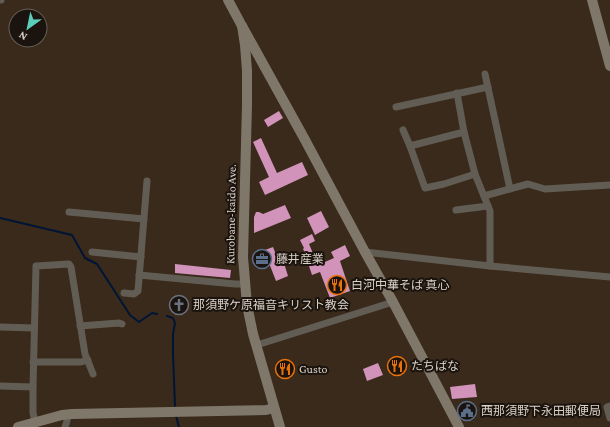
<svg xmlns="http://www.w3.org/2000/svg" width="610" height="427" viewBox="0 0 610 427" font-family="'Crimson Pro','Noto Sans JP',serif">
<rect width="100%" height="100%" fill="#392a1b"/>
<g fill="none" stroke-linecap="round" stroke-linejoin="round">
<g stroke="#001536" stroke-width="2">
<path d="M0 218 72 235 85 258 97 264 130 315 139 322 152 313 157 314"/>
<path d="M167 316 173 318 175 323 173 334V355L175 406"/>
<path d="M176 416 179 427"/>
</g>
</g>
<g fill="#d193b9">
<path d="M279 111 283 118 268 127 264 120Z"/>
<path d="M261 138 277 173 302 162 308 175 265 195 259 182 269 177 253 142Z"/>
<path d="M285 205 291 218 254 233V217L256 212H259L263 214Z"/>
<path d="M321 211 329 227 315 235 307 218Z"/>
<path d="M312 234 315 241 309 244 318 265 334 258 331 252 345 245 350 256 340 261 350 291 330 298 320 272 312 275 309 266 311 265 303 249 304 248 300 240Z"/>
<path d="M273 247 280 265 284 263 288 276 276 281 269 263 259 267 254 254Z"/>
<path d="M175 264 231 270 230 278 175 273Z"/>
<path d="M378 363 383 375 367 381 363 369Z"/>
<path d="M475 384 477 397 452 399 450 387Z"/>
<path d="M470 402 476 412 464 419 458 409Z"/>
</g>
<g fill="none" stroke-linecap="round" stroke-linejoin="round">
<g stroke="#625d54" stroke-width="7">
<path d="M0 0H1"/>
<path d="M485 74 510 189"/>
<path d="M457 93 464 132"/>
<path d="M396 107 488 87"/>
<path d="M403 130 410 146 425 188 444 184 475 174"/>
<path d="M410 146 464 132 475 174 490 211V266"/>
<path d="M484 196 528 184 545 189 610 185"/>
<path d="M456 210 488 206"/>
<path d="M69 212 144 219"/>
<path d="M92 252 141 257"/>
<path d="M365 252 490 266 610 277"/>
<path d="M139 275 235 284H244"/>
<path d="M124 293 134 294 138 291 147 181"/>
<path d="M80 326 119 323 122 324"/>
<path d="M0 327 34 328"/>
<path d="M257 345 393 302"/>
<path d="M33 362H81L88 360"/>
<path d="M0 386 33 387"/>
<path d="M610 406 607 407 610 418"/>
<path d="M35 422 33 413V387L36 266 69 264 71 267 85 354 93 374"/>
<path d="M65 427 67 421V415"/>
</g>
<g stroke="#7f7769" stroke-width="10">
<path d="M228 0 242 26 245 45 247 71V105L243 257 247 305 253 334 280 427"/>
<path d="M592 0 610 66"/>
<path d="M242 26 304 138 365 252 393 302 459 427"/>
<path d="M18 427 62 415 72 414 266 410 274 408"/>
</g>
</g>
<defs>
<g id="office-ring" transform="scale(1)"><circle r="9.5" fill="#1b140e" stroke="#5c6f8a" stroke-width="1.5"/><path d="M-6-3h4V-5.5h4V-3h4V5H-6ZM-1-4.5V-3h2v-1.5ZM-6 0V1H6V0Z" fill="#5c6f8a"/></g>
<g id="restaurant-ring" transform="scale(1)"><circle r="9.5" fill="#1b140e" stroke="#e8710a" stroke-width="1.5"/><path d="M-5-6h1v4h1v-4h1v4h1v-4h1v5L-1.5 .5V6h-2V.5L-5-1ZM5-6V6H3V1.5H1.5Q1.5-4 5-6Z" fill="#e8710a"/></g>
<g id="church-ring" transform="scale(1)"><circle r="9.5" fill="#1b140e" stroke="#6b7280" stroke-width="1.5"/><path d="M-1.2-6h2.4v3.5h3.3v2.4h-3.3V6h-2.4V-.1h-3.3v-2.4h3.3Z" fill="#6b7280"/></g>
<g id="civic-ring" transform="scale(1)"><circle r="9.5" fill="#1b140e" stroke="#5c6f8a" stroke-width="1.5"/><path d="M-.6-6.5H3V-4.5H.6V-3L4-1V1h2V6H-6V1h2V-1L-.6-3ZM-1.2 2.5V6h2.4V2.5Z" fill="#5c6f8a"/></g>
</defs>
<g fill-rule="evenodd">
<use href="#office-ring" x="262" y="259"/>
<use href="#restaurant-ring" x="337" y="285"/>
<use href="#church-ring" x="179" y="305"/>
<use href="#restaurant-ring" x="397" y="366"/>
<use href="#restaurant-ring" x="285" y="369"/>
<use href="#civic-ring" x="467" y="411"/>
</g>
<g text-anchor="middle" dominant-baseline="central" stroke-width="4" stroke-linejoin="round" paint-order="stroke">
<g font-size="12" fill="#dad1c7" stroke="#1b140e">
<text transform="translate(231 214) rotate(-89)">Kurobane-kaido Ave.</text>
</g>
<g font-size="12" fill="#dad1c7" stroke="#1b140e" text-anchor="start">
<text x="276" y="259">藤井産業</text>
<text x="351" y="285">白河中華そば 真心</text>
<text x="193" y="305">那須野ケ原福音キリスト教会</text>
<text x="411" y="366">たちばな</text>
<text x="299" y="369">Gusto</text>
<text x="481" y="411">西那須野下永田郵便局</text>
</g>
</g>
<g transform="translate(28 28) rotate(213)"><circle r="19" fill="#1b140e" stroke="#676058"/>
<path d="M0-3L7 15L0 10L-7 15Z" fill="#5bcebb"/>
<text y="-6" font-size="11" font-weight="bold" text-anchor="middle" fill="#dad1c7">N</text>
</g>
</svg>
